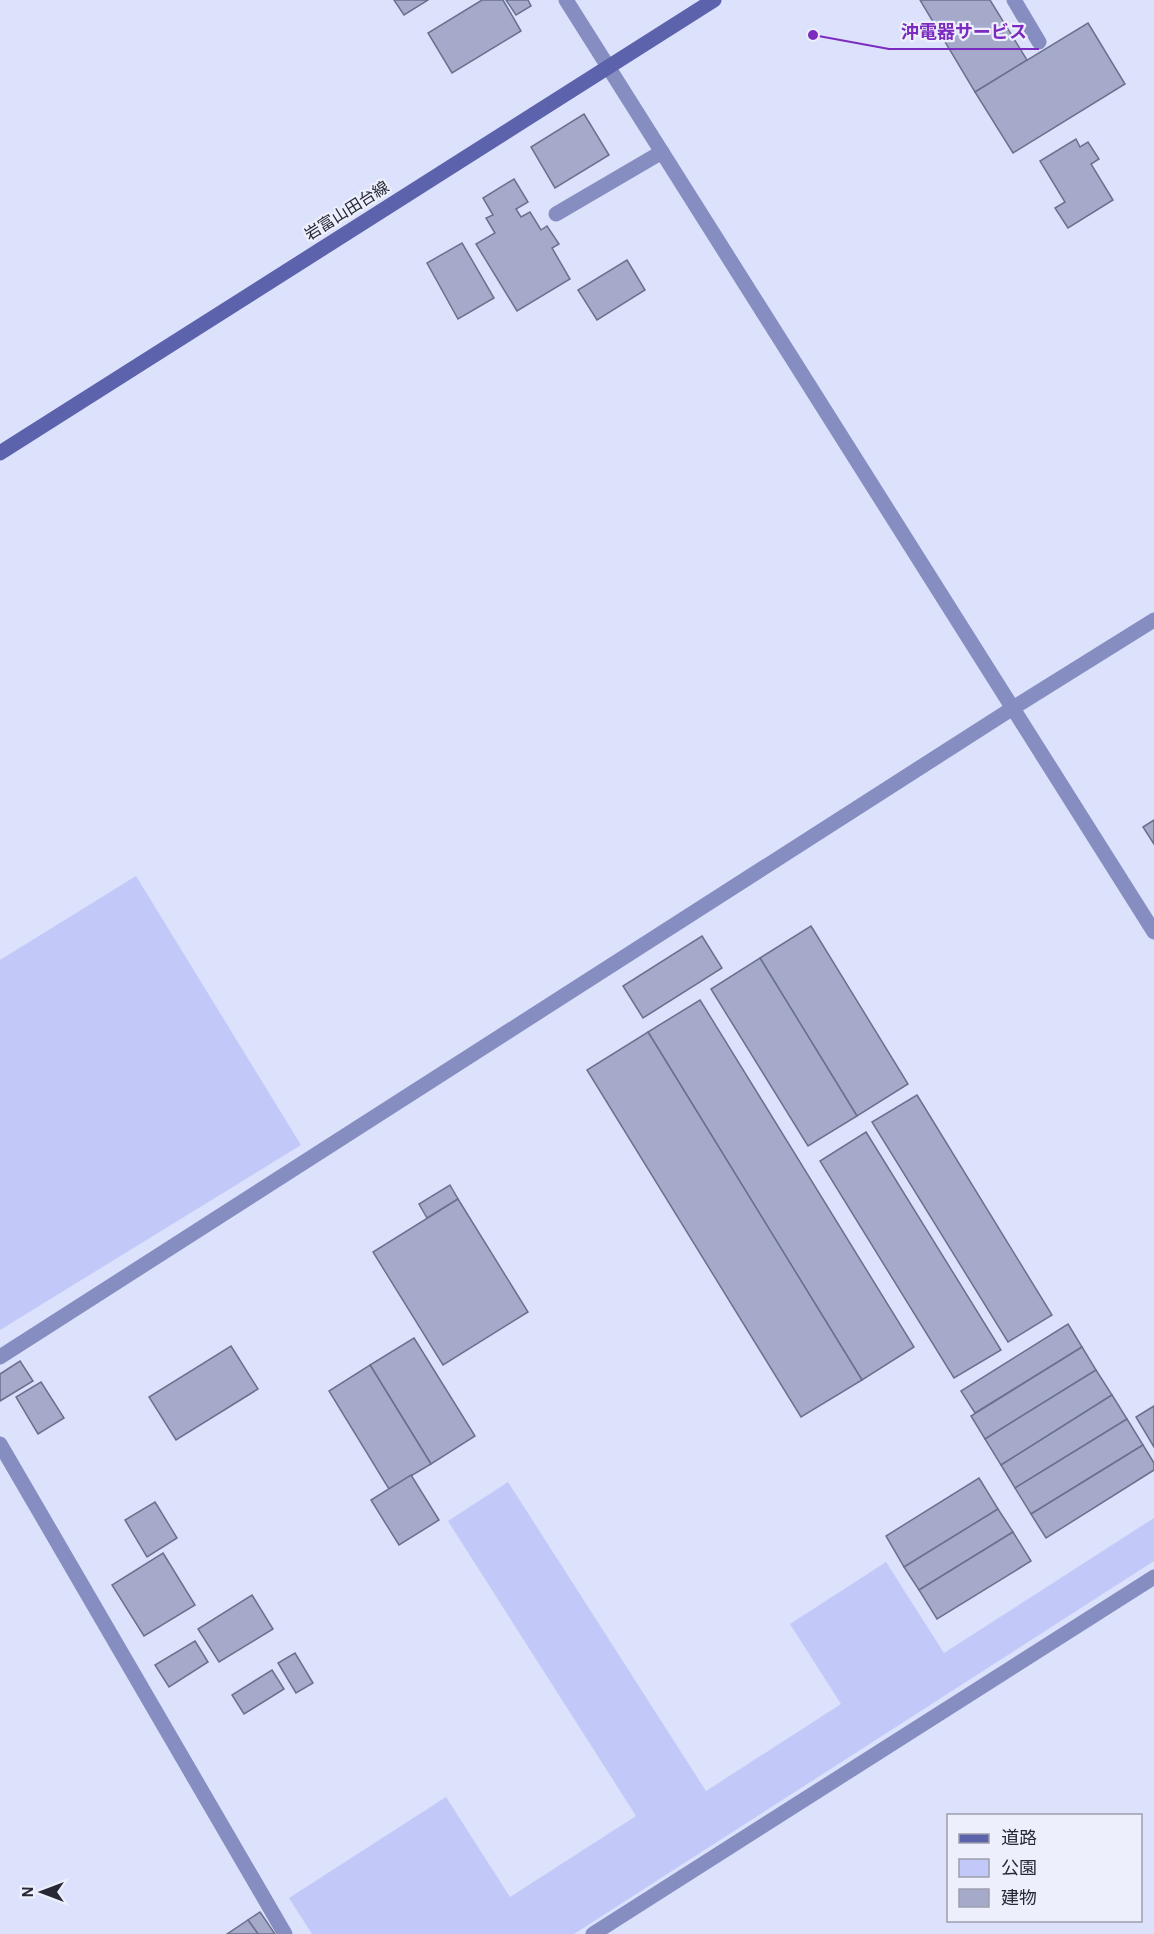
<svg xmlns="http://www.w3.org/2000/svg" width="1154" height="1934" viewBox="0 0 1154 1934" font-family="'Alegreya Sans','Noto Sans JP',sans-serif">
<rect width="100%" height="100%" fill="#dce1fc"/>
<g fill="#c2c9f8">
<path d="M136 876 301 1145 0 1330V960Z"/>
<path d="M508 1482 706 1791 841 1704 790 1624 886 1562 944 1653 1154 1518V1561L574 1934H312L289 1898 446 1797 510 1897 636 1816 448 1521Z"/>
</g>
<g fill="#a5aacb" stroke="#6b708e" stroke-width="1.5">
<path d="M394 0H428L404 15Z"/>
<path d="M482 0H503L521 31 452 73 428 33Z"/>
<path d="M506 0H528L531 6 516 15Z"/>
<path d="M920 0H990L1027 60 975 92Z"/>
<path d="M1088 23 1125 84 1013 153 975 92Z"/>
<path d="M584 114 609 155 555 188 531 147Z"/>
<path d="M1076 139 1080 147 1088 142 1099 159 1091 164 1113 200 1068 228 1055 208 1065 202 1040 161Z"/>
<path d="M514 179 528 202 516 209 521 217 530 212 541 230 547 226 559 244 552 248 570 279 517 311 476 244 495 233 486 218 493 215 483 198Z"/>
<path d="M462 243 494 298 458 319 427 263Z"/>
<path d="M627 260 645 290 597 320 578 290Z"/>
<path d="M1154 820V844L1143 827Z"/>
<path d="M811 926 908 1084 857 1116 760 958Z"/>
<path d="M702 936 722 968 643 1018 623 986Z"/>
<path d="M760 958 857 1116 808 1146 711 989Z"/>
<path d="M700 1000 914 1347 862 1380 648 1032Z"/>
<path d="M648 1032 862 1380 801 1417 587 1070Z"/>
<path d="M917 1095 1052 1315 1008 1342 872 1122Z"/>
<path d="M866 1132 1001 1350 954 1378 820 1161Z"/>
<path d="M450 1185 458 1199 427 1218 419 1204Z"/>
<path d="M458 1199 528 1312 443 1365 373 1252Z"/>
<path d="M1068 1324 1082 1347 975 1413 961 1391Z"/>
<path d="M414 1338 475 1436 431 1464 370 1365Z"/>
<path d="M231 1346 258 1389 176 1440 149 1397Z"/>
<path d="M1082 1347 1096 1370 985 1439 971 1416Z"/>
<path d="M20 1361 33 1381 0 1401V1374Z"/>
<path d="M370 1365 431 1464 389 1489 329 1391Z"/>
<path d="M1096 1370 1112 1395 1001 1465 985 1439Z"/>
<path d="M41 1382 64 1418 38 1434 16 1397Z"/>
<path d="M1112 1395 1127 1419 1015 1488 1001 1465Z"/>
<path d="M1154 1406V1447L1136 1417Z"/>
<path d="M1127 1419 1143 1445 1031 1514 1015 1488Z"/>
<path d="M1143 1445 1154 1463V1470L1046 1538 1031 1514Z"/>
<path d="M411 1475 439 1520 399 1545 371 1500Z"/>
<path d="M979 1478 998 1509 904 1567 886 1536Z"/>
<path d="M155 1502 177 1538 147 1557 125 1520Z"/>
<path d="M998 1509 1013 1532 919 1590 904 1567Z"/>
<path d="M1013 1532 1031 1561 937 1619 919 1590Z"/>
<path d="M163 1553 195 1605 144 1636 112 1585Z"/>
<path d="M252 1595 273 1629 219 1662 198 1629Z"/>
<path d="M195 1641 208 1662 169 1687 155 1665Z"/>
<path d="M295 1653 313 1683 296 1693 278 1663Z"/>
<path d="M272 1670 284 1689 244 1714 232 1695Z"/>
<path d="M260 1912 275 1934H258L248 1920Z"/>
<path d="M248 1920 258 1934H227Z"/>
</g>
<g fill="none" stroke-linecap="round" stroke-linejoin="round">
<g stroke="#868dc0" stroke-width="15">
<path d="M1014 0 1039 42"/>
<path d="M556 214 662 152"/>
</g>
<g stroke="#868dc0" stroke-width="15">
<path d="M566 0 1154 932"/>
<path d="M0 1357 1013 708 1154 620"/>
<path d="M0 1444 285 1934"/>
<path d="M593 1934 1154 1577"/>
</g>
<path stroke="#5c62ac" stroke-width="15" d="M0 453 714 0"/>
</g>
<g text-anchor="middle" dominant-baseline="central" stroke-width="4.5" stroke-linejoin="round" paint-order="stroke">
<g font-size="16" fill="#262835" stroke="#edeffd">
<text transform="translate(347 211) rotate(-32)">岩富山田台線</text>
</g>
</g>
<path fill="none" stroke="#7b2cbf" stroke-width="2" d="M813 35L889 49H1039"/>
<circle fill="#7b2cbf" stroke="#edeffd" stroke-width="2" cx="813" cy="35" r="6"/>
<g font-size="18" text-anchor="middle" font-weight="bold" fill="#7b2cbf" stroke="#edeffd" stroke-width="4.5" stroke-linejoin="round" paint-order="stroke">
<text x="964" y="38">沖電器サービス</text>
</g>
<rect x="947" y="1814" width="195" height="108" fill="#edeffd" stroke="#9d9fad" stroke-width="1.5"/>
<rect x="959" y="1834" width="30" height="9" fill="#5c62ac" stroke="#9d9fad" stroke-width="1.5"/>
<text x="1001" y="1844" font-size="18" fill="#262835">道路</text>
<rect x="959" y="1859" width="30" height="18" fill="#c2c9f8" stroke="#9d9fad" stroke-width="1.5"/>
<text x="1001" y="1874" font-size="18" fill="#262835">公園</text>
<rect x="959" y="1889" width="30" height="18" fill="#a5aacb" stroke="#9d9fad" stroke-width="1.5"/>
<text x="1001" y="1904" font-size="18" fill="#262835">建物</text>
<g transform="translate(42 1892) rotate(270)" stroke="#edeffd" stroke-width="4.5" paint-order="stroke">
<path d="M0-4.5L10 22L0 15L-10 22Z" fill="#262835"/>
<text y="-9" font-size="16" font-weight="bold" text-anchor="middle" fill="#262835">N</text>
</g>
</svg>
